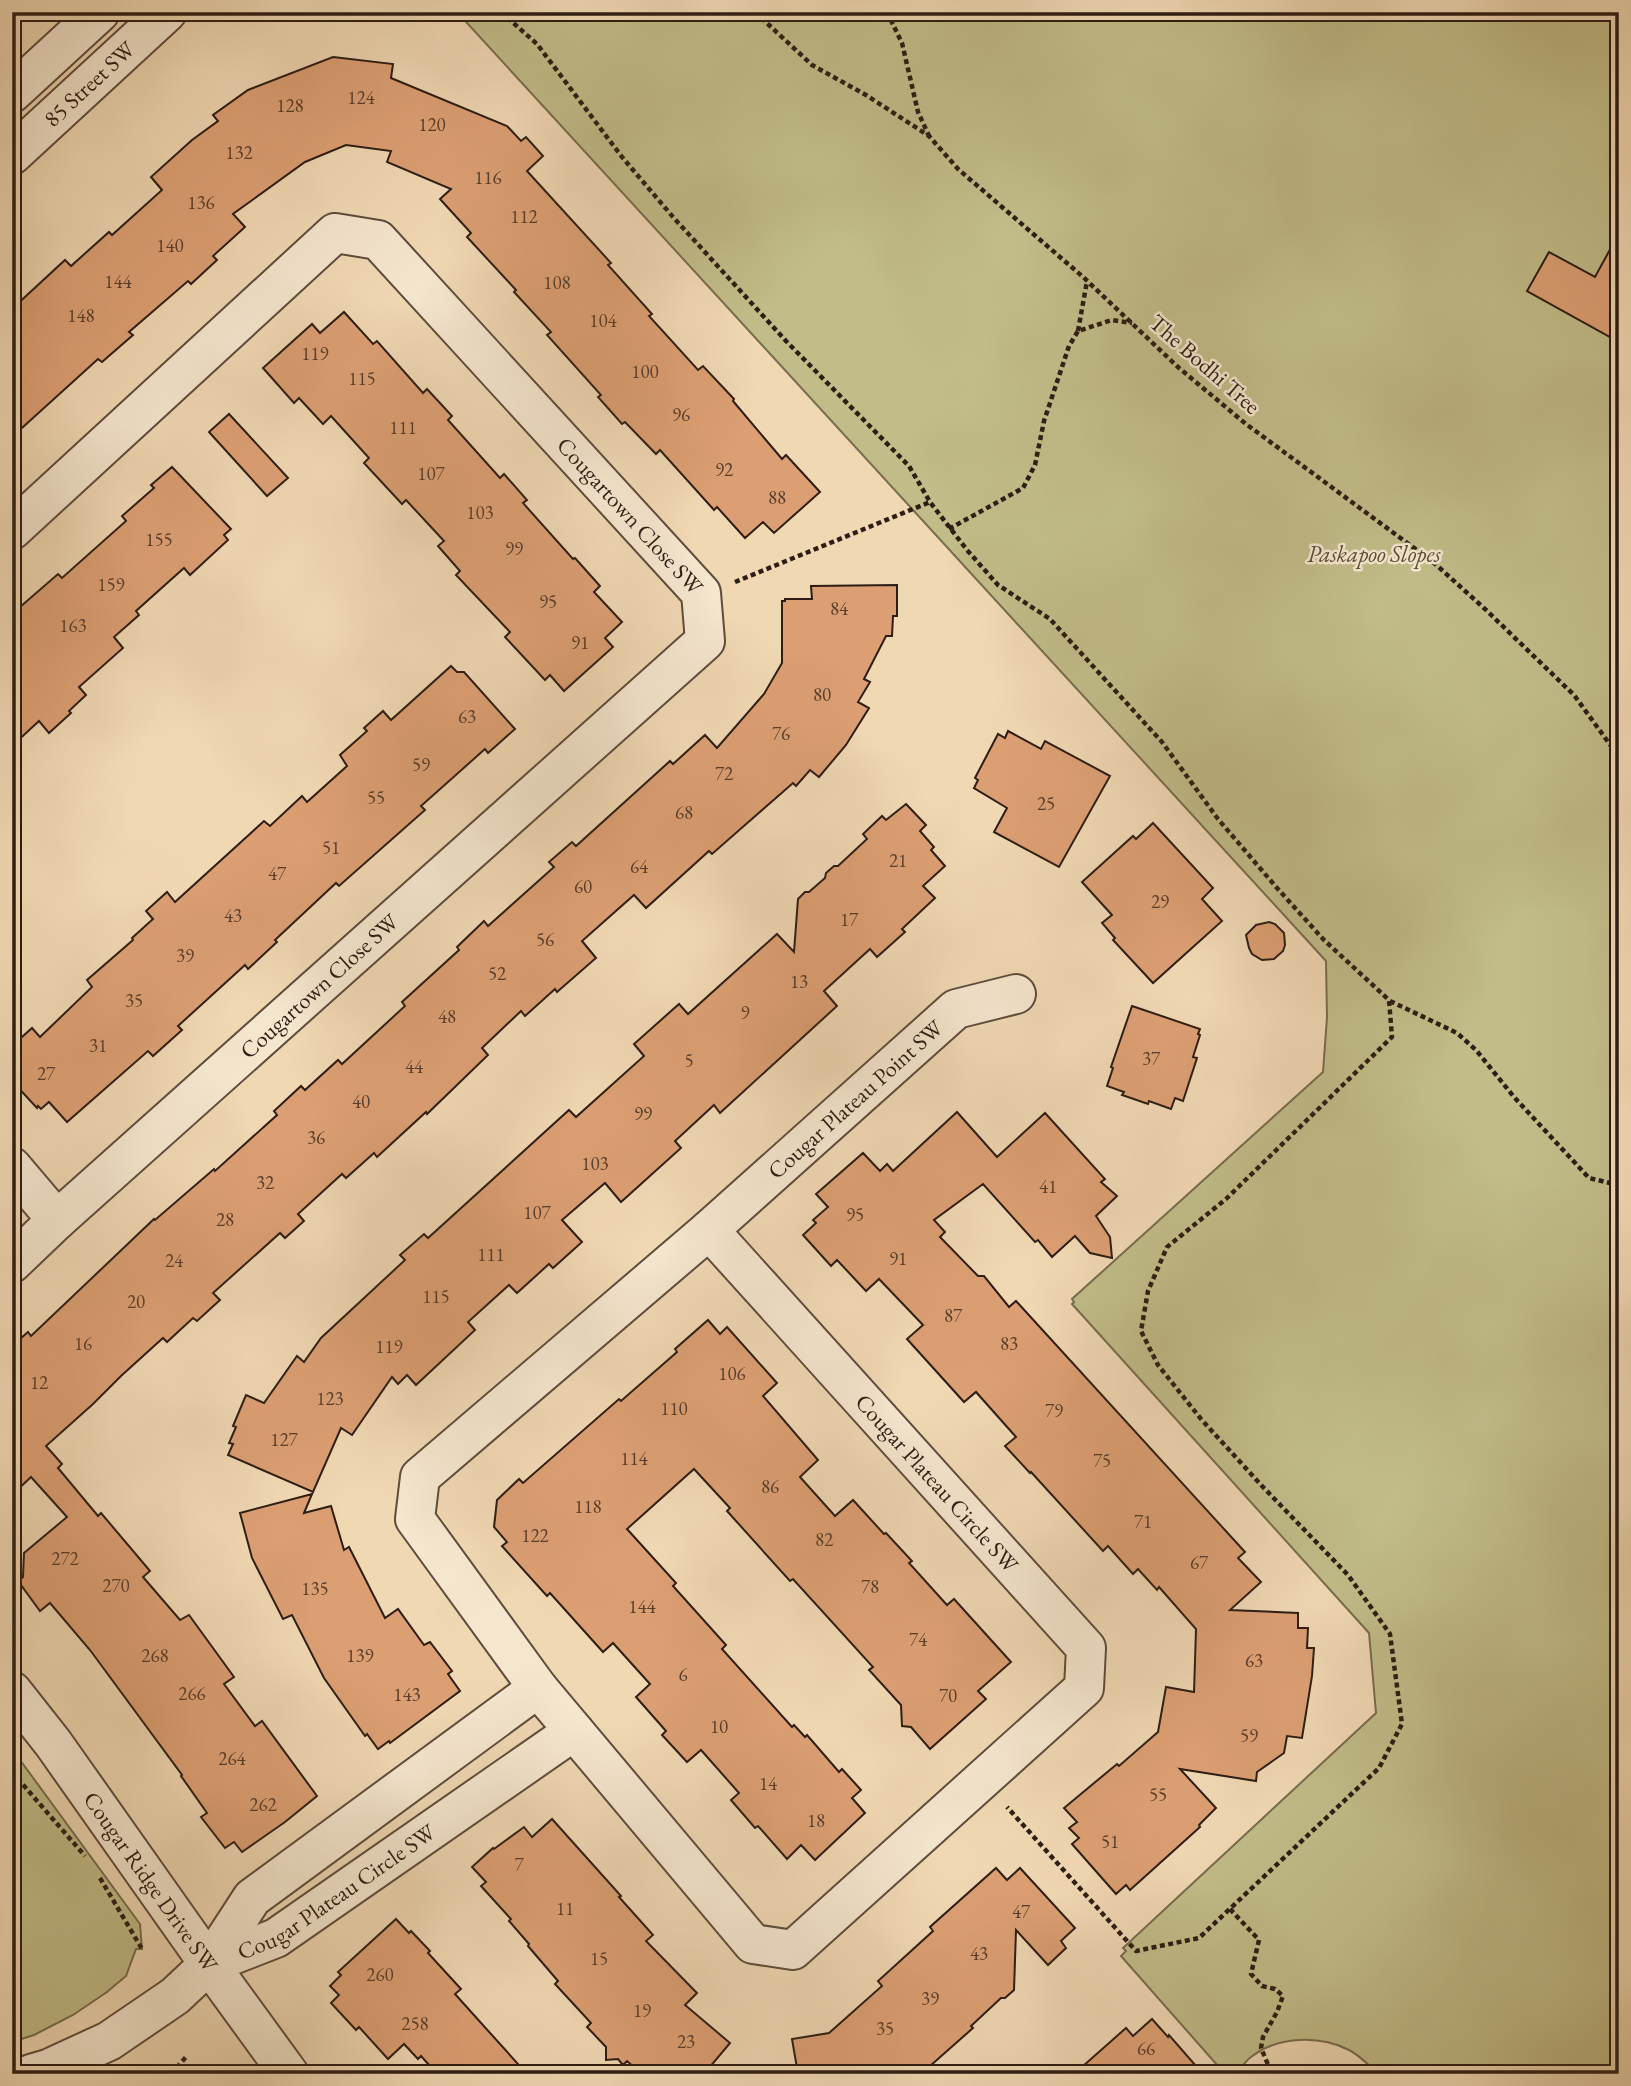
<svg xmlns="http://www.w3.org/2000/svg" width="1631" height="2086" viewBox="0 0 1631 2086" font-family="'EB Garamond',serif">
<rect width="100%" height="100%" fill="#f0d8b3"/>
<filter id="stains"><feTurbulence type="fractalNoise" baseFrequency=".00286" numOctaves="4"/><feColorMatrix values="0 0 0 0 .2 0 0 0 0 .09 0 0 0 0 .02 0 0 0 .5 -.17"/></filter>
<radialGradient id="worn" r=".72"><stop offset=".6" stop-color="#630" stop-opacity="0"/><stop offset="1" stop-color="#630" stop-opacity=".3"/></radialGradient>
<g fill="#c1bc88" stroke="#776c4e" stroke-width="2">
<path d="M457 12H1619V2074H1378C1370 2066 1359 2055 1349 2050 1319 2035 1278 2036 1251 2057 1245 2061 1241 2069 1237 2074H1225L1121 1956 1126 1951 1123 1948 1376 1713 1369 1633 1072 1304 1074 1302 1072 1299 1323 1072 1327 1017 1326 961Z"/>
<path d="M12 1749 140 1924 142 1949H136L126 1976 107 1992 73 2015 34 2035 12 2042Z"/>
</g>
<g fill="#dc9f73" stroke="#2d1d14" stroke-width="2">
<path d="M333 57 393 64 391 78 507 126 521 141 526 137 543 156 527 171 611 263 608 265 652 314 649 316 698 370 703 366 734 399 733 401 782 459 786 455 820 492 774 533 763 522 745 538 717 507 714 510 660 450 656 454 625 422 622 424 598 397 601 395 547 335 551 332 514 292 516 290 467 237 471 233 440 199 451 189 387 162 391 151 346 145 305 162 233 214 245 227 213 256 217 260 191 284 188 281 129 332 133 335 102 362 98 359 12 437V309L65 260 71 266 109 232 112 235 162 190 151 177 192 140 218 121 213 115 248 90Z"/>
<path d="M1619 233V342L1527 291 1549 252 1595 277Z"/>
<path d="M344 312 373 344 377 341 423 393 427 389 452 416 448 420 500 478 504 474 527 500 523 503 573 559 575 558 600 586 594 592 622 622 605 638 613 647 564 691 550 675 545 680 505 637 510 632 456 575 460 571 438 546 444 541 406 500 402 504 364 463 369 458 331 416 323 424 299 398 294 403 263 368 312 324 320 333Z"/>
<path d="M229 414 288 478 267 496 209 432Z"/>
<path d="M172 467 231 529 224 535 228 540 190 575 184 568 136 611 139 615 114 637 123 648 79 687 86 695 69 711 71 713 49 733 39 721 12 746V614L58 574 62 578 126 521 122 516 154 488 151 485Z"/>
<path d="M897 585V616H893L892 636H886L864 679 870 682 858 702 869 708 846 745 819 777 810 770 796 786 793 783 712 854 709 851 646 908 634 895 582 941 596 958 557 992 555 989 525 1016 521 1011 482 1048 488 1055 427 1114 426 1112 377 1157 374 1153 346 1178 342 1174 298 1214 304 1221 285 1238 280 1233 213 1293 220 1300 197 1321 193 1318 167 1342 163 1338 121 1376 93 1404 46 1446 62 1464 58 1468 98 1516 101 1513 150 1571 143 1577 180 1620 189 1615 234 1677 224 1684 255 1726 262 1721 317 1796 285 1822 242 1852 234 1842 225 1848 201 1817 207 1813 181 1776 182 1775 90 1650 50 1603 40 1611 18 1581 23 1577 24 1553 67 1517 31 1477 12 1495V1346L28 1332 31 1336 154 1219 155 1220 214 1169 215 1171 277 1115 274 1111 301 1086 305 1090 338 1060 342 1064 405 1006 402 1002 459 950 457 947 484 921 488 926 554 867 549 862 572 842 576 846 670 761 673 764 705 735 717 748 764 694 782 663V601H785V599H812L811 586Z"/>
<path d="M451 666 457 672H464L515 729 488 753 485 749 421 806 425 810 339 886 336 883 275 940 277 942 248 969 245 965 178 1026 182 1030 153 1056 148 1051 67 1122 49 1102 41 1109 38 1106 37 1108 12 1081V1046L32 1028 40 1037 92 987 87 980 133 940 132 938 153 919 146 911 167 892 175 902 264 821 270 826 302 796 307 802 347 766 340 755 367 731 364 728 383 711 391 720Z"/>
<path d="M1008 731 1041 749 1045 741 1110 776 1059 867 994 832 1007 808 974 788 978 780 975 778 998 734 1005 738Z"/>
<path d="M906 804 926 825 920 831 934 847 931 850 945 866 923 886 935 898 902 929 905 932 877 957 870 949 824 991 837 1006 720 1113 714 1105 675 1141 681 1148 621 1202 605 1183 562 1220 582 1242 553 1268 549 1264 517 1293 509 1285 468 1322 475 1330 416 1385 407 1375 398 1384 392 1377 352 1435 341 1428 313 1492 228 1455 233 1444 229 1443 236 1427 233 1426 246 1395 264 1403 297 1356 304 1362 321 1338 405 1260 400 1255 424 1234 428 1238 569 1110 576 1117 644 1056 634 1044 679 1004 688 1014 777 934 794 952 798 899 805 892H809L825 878 826 873 834 866H838L867 839 863 834 882 816 886 820Z"/>
<path d="M1153 823 1213 888 1202 899 1222 921 1153 983 1113 940 1115 938 1102 923 1112 915 1082 882 1133 836 1136 839Z"/>
<path d="M1269 922 1275 924 1284 933 1285 945 1283 951 1274 959 1262 960 1252 954 1249 948 1246 935 1256 925Z"/>
<path d="M1132 1006 1200 1029 1198 1034 1200 1035 1193 1057 1197 1058 1183 1101 1175 1098 1171 1109 1149 1101 1148 1104 1122 1095 1124 1092 1107 1086 1113 1068 1111 1067Z"/>
<path d="M957 1112 997 1157 1045 1113 1105 1179 1101 1182 1117 1196 1096 1216 1110 1237 1112 1258 1090 1253 1075 1236 1052 1257 1038 1240 1035 1242 983 1184 934 1220 945 1232 940 1237 978 1276H984L1009 1307 1016 1301 1245 1552 1238 1558 1261 1582 1230 1610 1298 1613V1628H1308L1307 1648H1314L1312 1676 1302 1738 1287 1736 1284 1753 1257 1772 1256 1781 1180 1769 1216 1808 1199 1825 1200 1827 1130 1890 1126 1885 1116 1894 1072 1844 1079 1838 1069 1828 1077 1822 1064 1808 1117 1764 1119 1766 1158 1732 1166 1687 1194 1692 1196 1629 1159 1587 1157 1590 1138 1569 1133 1574 1108 1546 1103 1551 1031 1472 1030 1473 1005 1446 1016 1437 976 1392 964 1402 907 1339 923 1325 879 1279 866 1291 837 1260 831 1266 803 1235 816 1223 813 1220 828 1207 816 1194 863 1153 880 1171 887 1164 893 1171Z"/>
<path d="M708 1320 720 1334 727 1327 777 1383 763 1396 818 1460 800 1477 835 1516 853 1500 884 1534 886 1533 912 1561 909 1563 947 1605 954 1599 1011 1662 978 1691 986 1699 930 1749 911 1727 902 1726 901 1705 869 1670 873 1667 793 1579 790 1581 727 1511 730 1508 694 1469 627 1529 676 1583 673 1586 726 1645 722 1649 792 1727 794 1725 805 1737 807 1735 839 1772 842 1769 861 1790 852 1798 865 1813 815 1860 801 1845 787 1859 758 1826 755 1828 731 1800 739 1793 701 1750 687 1762 662 1735 666 1731 636 1697 650 1684 613 1643 603 1652 550 1593 547 1596 502 1546 507 1542 494 1527 497 1500 519 1479 523 1483 619 1399 621 1401 677 1352 675 1349Z"/>
<path d="M312 1494 304 1513 331 1506 344 1550 349 1547 385 1618 398 1609 424 1645 430 1642 452 1671 448 1674 460 1691 390 1743 389 1741 378 1749 367 1734 365 1736 324 1678 292 1615 283 1619 252 1558 240 1513Z"/>
<path d="M552 1819 621 1896 619 1897 653 1935 646 1941 697 1993 685 2005 730 2043 704 2074H642L627 2061 623 2065 618 2059 606 2060V2047L587 2027 591 2023 555 1984 558 1981 528 1946 529 1944 509 1921 511 1919 481 1886 486 1882 472 1867 493 1848 494 1849 524 1827 532 1837Z"/>
<path d="M996 1868 1007 1880 1020 1868 1075 1928 1061 1941 1066 1948 1048 1965 1016 1930 1014 1990 1005 1998H1001L971 2026 973 2028 921 2074H798L792 2039 829 2033 882 1986 878 1981 933 1931 930 1927Z"/>
<path d="M396 1919 409 1933 411 1931 430 1951 428 1953 461 1989 455 1994 527 2074H437L421 2056 418 2059 404 2044 388 2059 359 2027 356 2030 331 2003 339 1995 330 1986 341 1975 338 1972Z"/>
<path d="M1152 2019 1168 2037 1169 2035 1203 2074H1074L1126 2028 1133 2036Z"/>
</g>
<g fill="none" stroke-linecap="round" stroke-linejoin="round">
<g stroke="#5e4c3c" stroke-width="42">
<g id="minor">
<path id="s1" d="M12 530 335 233 378 240 701 593 705 641 57 1220 12 1263"/>
<path d="M12 1167 57 1220"/>
<path d="M709 1230 1086 1648 1084 1688 793 1950 753 1944 538 1688 415 1519 420 1477Z"/>
<path id="s2" d="M709 1230 956 1009 1016 994"/>
<path id="s3" d="M209 1964 276 1938 574 1731"/>
<path d="M31 2074 48 2069 109 2041 175 1996 209 1964 252 1898 538 1688"/>
</g>
</g>
<g stroke="#5e4c3c" stroke-width="42">
<g id="tertiary">
<path d="M12 93 100 12"/>
<path id="s4" d="M12 155 167 12"/>
<path id="s5" d="M12 1691 53 1743 209 1964 289 2074"/>
</g>
</g>
<g stroke="#2d1d14" stroke-width="4.5" stroke-dasharray="5 3.5" stroke-linecap="butt">
<path d="M501 12 537 44 622 157 673 217 786 341 909 466 930 502 967 550 998 585 1050 619 1162 742 1218 819 1277 888 1324 940 1389 1000 1392 1037 1226 1199 1167 1247 1148 1291 1141 1331 1158 1365 1201 1419 1262 1486 1348 1575 1390 1634 1402 1724 1379 1768 1199 1938 1136 1951 1007 1807"/>
<path d="M755 12 812 65 866 95 929 136 958 169 1082 276 1179 368 1246 424 1433 562 1485 609 1574 695 1619 757"/>
<path d="M887 12 902 43 918 112 929 136"/>
<path d="M1078 331 1087 281"/>
<path d="M949 529 1023 488 1035 465 1044 421 1069 346 1078 331 1112 320 1132 323"/>
<path d="M735 582 930 502"/>
<path d="M1390 1001 1457 1033 1476 1050 1514 1097 1589 1178 1610 1183 1619 1184"/>
<path d="M12 1772 85 1856"/>
<path d="M100 1878 142 1949"/>
<path d="M1230 1909 1259 1940 1251 1974 1262 1986 1275 1989 1283 1996 1277 2012 1263 2037 1261 2048 1272 2074"/>
<path d="M171 2074 186 2057"/>
</g>
<use href="#minor" stroke="#f5e6ce" stroke-width="38"/>
<use href="#tertiary" stroke="#f5e6ce" stroke-width="38"/>
</g>
<g text-anchor="middle" dominant-baseline="central" stroke-width="5" stroke-linejoin="round" paint-order="stroke">
<g font-size="19" fill="#593e2c">
<text x="361" y="97">124</text>
<text x="290" y="105">128</text>
<text x="432" y="124">120</text>
<text x="239" y="152">132</text>
<text x="488" y="177">116</text>
<text x="201" y="202">136</text>
<text x="524" y="216">112</text>
<text x="170" y="245">140</text>
<text x="118" y="281">144</text>
<text x="557" y="282">108</text>
<text x="81" y="315">148</text>
<text x="603" y="320">104</text>
<text x="315" y="353">119</text>
<text x="645" y="371">100</text>
<text x="362" y="378">115</text>
<text x="681" y="414">96</text>
<text x="403" y="427">111</text>
<text x="724" y="469">92</text>
<text x="431" y="473">107</text>
<text x="777" y="497">88</text>
<text x="480" y="512">103</text>
<text x="159" y="539">155</text>
<text x="514" y="548">99</text>
<text x="111" y="584">159</text>
<text x="548" y="601">95</text>
<text x="839" y="608">84</text>
<text x="73" y="625">163</text>
<text x="580" y="642">91</text>
<text x="822" y="694">80</text>
<text x="467" y="716">63</text>
<text x="781" y="733">76</text>
<text x="421" y="764">59</text>
<text x="724" y="773">72</text>
<text x="376" y="797">55</text>
<text x="1046" y="803">25</text>
<text x="684" y="812">68</text>
<text x="331" y="847">51</text>
<text x="898" y="860">21</text>
<text x="639" y="866">64</text>
<text x="277" y="873">47</text>
<text x="583" y="886">60</text>
<text x="1160" y="901">29</text>
<text x="233" y="915">43</text>
<text x="849" y="919">17</text>
<text x="545" y="939">56</text>
<text x="185" y="955">39</text>
<text x="497" y="973">52</text>
<text x="799" y="981">13</text>
<text x="134" y="1000">35</text>
<text x="745" y="1012">9</text>
<text x="447" y="1016">48</text>
<text x="98" y="1045">31</text>
<text x="1151" y="1058">37</text>
<text x="689" y="1060">5</text>
<text x="414" y="1066">44</text>
<text x="46" y="1073">27</text>
<text x="361" y="1101">40</text>
<text x="643" y="1113">99</text>
<text x="316" y="1137">36</text>
<text x="595" y="1163">103</text>
<text x="265" y="1182">32</text>
<text x="1048" y="1186">41</text>
<text x="537" y="1212">107</text>
<text x="855" y="1214">95</text>
<text x="225" y="1219">28</text>
<text x="491" y="1254">111</text>
<text x="898" y="1258">91</text>
<text x="174" y="1260">24</text>
<text x="436" y="1296">115</text>
<text x="136" y="1301">20</text>
<text x="953" y="1315">87</text>
<text x="83" y="1343">16</text>
<text x="1009" y="1343">83</text>
<text x="389" y="1346">119</text>
<text x="732" y="1373">106</text>
<text x="39" y="1382">12</text>
<text x="330" y="1398">123</text>
<text x="674" y="1408">110</text>
<text x="1054" y="1410">79</text>
<text x="284" y="1439">127</text>
<text x="634" y="1458">114</text>
<text x="1102" y="1460">75</text>
<text x="770" y="1486">86</text>
<text x="588" y="1506">118</text>
<text x="1143" y="1521">71</text>
<text x="535" y="1535">122</text>
<text x="824" y="1539">82</text>
<text x="65" y="1558">272</text>
<text x="1199" y="1562">67</text>
<text x="116" y="1585">270</text>
<text x="870" y="1586">78</text>
<text x="315" y="1588">135</text>
<text x="642" y="1606">144</text>
<text x="918" y="1639">74</text>
<text x="155" y="1655">268</text>
<text x="360" y="1655">139</text>
<text x="1254" y="1660">63</text>
<text x="683" y="1674">6</text>
<text x="192" y="1693">266</text>
<text x="407" y="1694">143</text>
<text x="948" y="1695">70</text>
<text x="719" y="1726">10</text>
<text x="1249" y="1735">59</text>
<text x="232" y="1758">264</text>
<text x="768" y="1783">14</text>
<text x="1158" y="1794">55</text>
<text x="263" y="1804">262</text>
<text x="816" y="1820">18</text>
<text x="1110" y="1841">51</text>
<text x="519" y="1864">7</text>
<text x="565" y="1908">11</text>
<text x="1021" y="1911">47</text>
<text x="979" y="1953">43</text>
<text x="599" y="1958">15</text>
<text x="380" y="1974">260</text>
<text x="930" y="1998">39</text>
<text x="642" y="2010">19</text>
<text x="415" y="2023">258</text>
<text x="885" y="2028">35</text>
<text x="686" y="2041">23</text>
<text x="1146" y="2048">66</text>
</g>
<g font-size="23" fill="#2d1d14" stroke="#f5e6ce">
<text stroke="none"><textPath href="#s4" startOffset="105">85 Street SW</textPath></text>
<text transform="translate(1205 364) rotate(41)">The Bodhi Tree</text>
<text stroke="none"><textPath href="#s1" startOffset="856">Cougartown Close SW</textPath></text>
<text transform="translate(319 986) rotate(-42)">Cougartown Close SW</text>
<text stroke="none"><textPath href="#s2" startOffset="196">Cougar Plateau Point SW</textPath></text>
<text transform="translate(937 1483) rotate(48)">Cougar Plateau Circle SW</text>
<text stroke="none"><textPath href="#s5" startOffset="236">Cougar Ridge Drive SW</textPath></text>
<text stroke="none"><textPath href="#s3" startOffset="147">Cougar Plateau Circle SW</textPath></text>
</g>
<g font-size="23" font-style="italic" fill="#594d37" stroke="#f5e6ce">
<text x="1374" y="554">Paskapoo Slopes</text>
</g>
</g>
<rect width="1631" height="2086" fill="none" stroke="#f0d8b3" stroke-width="42"/>
<rect x="14" y="14" width="1603" height="2058" fill="none" stroke="#2d1d14" stroke-width="3.5"/>
<rect x="21" y="21" width="1589" height="2044" fill="none" stroke="#2d1d14" stroke-width="2"/>
<rect width="100%" height="100%" filter="url(#stains)"/>
<rect width="100%" height="100%" fill="url(#worn)"/>
</svg>
